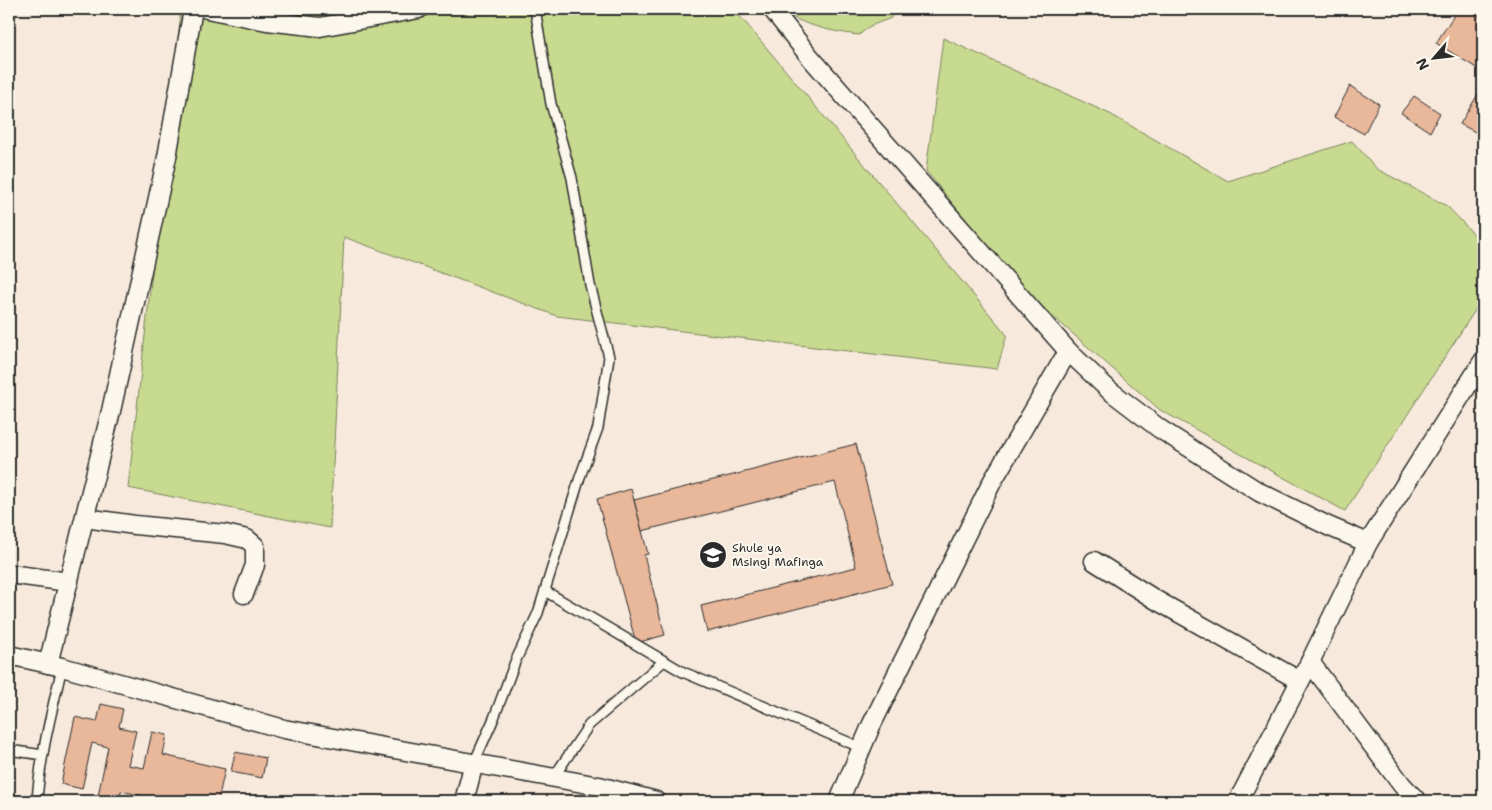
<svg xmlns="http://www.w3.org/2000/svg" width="1492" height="810" viewBox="0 0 1492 810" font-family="'Shantell Sans',sans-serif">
<rect width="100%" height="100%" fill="#f7eadc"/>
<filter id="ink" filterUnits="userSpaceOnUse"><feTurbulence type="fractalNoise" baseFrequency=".02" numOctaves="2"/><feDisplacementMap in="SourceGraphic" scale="10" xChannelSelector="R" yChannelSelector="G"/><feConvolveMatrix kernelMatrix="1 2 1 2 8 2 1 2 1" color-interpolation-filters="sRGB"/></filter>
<g filter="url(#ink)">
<g fill="#c8da8f" stroke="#7a825d">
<path d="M180 9H734L1007 335 997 369 557 316 344 237 330 528 128 488 180 21Z"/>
<path d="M784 9H894L891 18 870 26 859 35C840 33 810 27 792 17 789 16 787 12 784 9Z"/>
<path d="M943 38 1110 114 1228 181 1352 141 1377 169 1447 206 1483 244V298L1345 511 1160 410 1026 293 926 171Z"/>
</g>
<g fill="#e9b79a" stroke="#2b2b2b">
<path d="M1458 9H1469L1483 18V72L1436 43Z"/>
<path d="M1350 86 1379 104 1364 134 1334 117Z"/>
<path d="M1483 86V136L1460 124Z"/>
<path d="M1414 96 1440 113 1430 132 1401 113Z"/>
<path d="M856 444 892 584 707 632 701 606 856 567 835 482 642 531 634 500Z"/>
<path d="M631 489 648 554 644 555 665 635 636 643 597 499Z"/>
<path d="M101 704 123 709 119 727 136 731 128 765 144 768 152 732 167 735 163 755 225 769 218 801H167L121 791 119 801H97L108 747 92 743 82 789 61 784 75 717 97 722Z"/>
<path d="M235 752 266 758 262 778 231 772Z"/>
</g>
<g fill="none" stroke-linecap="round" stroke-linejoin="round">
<g stroke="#2b2b2b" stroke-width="12">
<g id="lane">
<path d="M545 591 683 672 862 748"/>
<path d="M9 750 43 755"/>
<path d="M474 763 494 718 515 662 538 613 580 477 598 428 609 357 590 285 572 178 551 104 535 9"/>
<path d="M553 778 589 725 664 661"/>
<path d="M37 801C40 756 52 711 62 667"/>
</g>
</g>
<g stroke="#2b2b2b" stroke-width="21">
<g id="street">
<path d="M207 9 267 21 320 27 419 9"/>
<path d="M772 9 810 57 1068 351 1109 390 1160 429 1259 492 1328 526 1368 543"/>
<path d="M85 518 135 525 225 534 247 539 255 546V565L244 594"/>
<path d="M1094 561 1156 600 1300 681"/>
<path d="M9 574 69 582"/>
<path d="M9 655 62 667 284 729 599 786 656 801"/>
<path d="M1310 662 1402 785 1417 801"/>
<path d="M48 664 111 411 167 157 193 9"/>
<path d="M464 801 474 763"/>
<path d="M839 801 871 726 992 482 1068 351"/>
<path d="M1238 801 1310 662 1368 543 1483 361"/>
</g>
</g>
<use href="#lane" stroke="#fbf7ec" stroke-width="9"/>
<use href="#street" stroke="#fbf7ec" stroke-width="18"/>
</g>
</g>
<defs>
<g id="school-disc" transform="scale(1.4375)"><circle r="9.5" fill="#2b2b2b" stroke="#fbf7ec"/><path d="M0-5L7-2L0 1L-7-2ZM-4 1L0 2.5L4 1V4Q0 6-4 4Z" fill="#fff"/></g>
</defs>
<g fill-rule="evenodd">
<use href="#school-disc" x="713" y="555"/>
</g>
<g text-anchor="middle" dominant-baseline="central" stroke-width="4" stroke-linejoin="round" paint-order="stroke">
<g font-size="12" fill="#2b2b2b" stroke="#fbf7ec" text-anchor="start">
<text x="732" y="548">Shule ya<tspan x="732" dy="14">Msingi Mafinga</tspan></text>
</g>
</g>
<rect width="1492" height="810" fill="none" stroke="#fbf7ec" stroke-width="30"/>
<rect x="15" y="15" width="1462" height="780" fill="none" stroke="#2b2b2b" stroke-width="2" filter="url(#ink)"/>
<g transform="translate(1434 58) rotate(242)" stroke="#fbf7ec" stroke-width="4" paint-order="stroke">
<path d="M0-4L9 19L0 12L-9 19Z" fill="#2b2b2b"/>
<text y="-8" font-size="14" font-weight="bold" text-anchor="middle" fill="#2b2b2b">N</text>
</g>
</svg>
